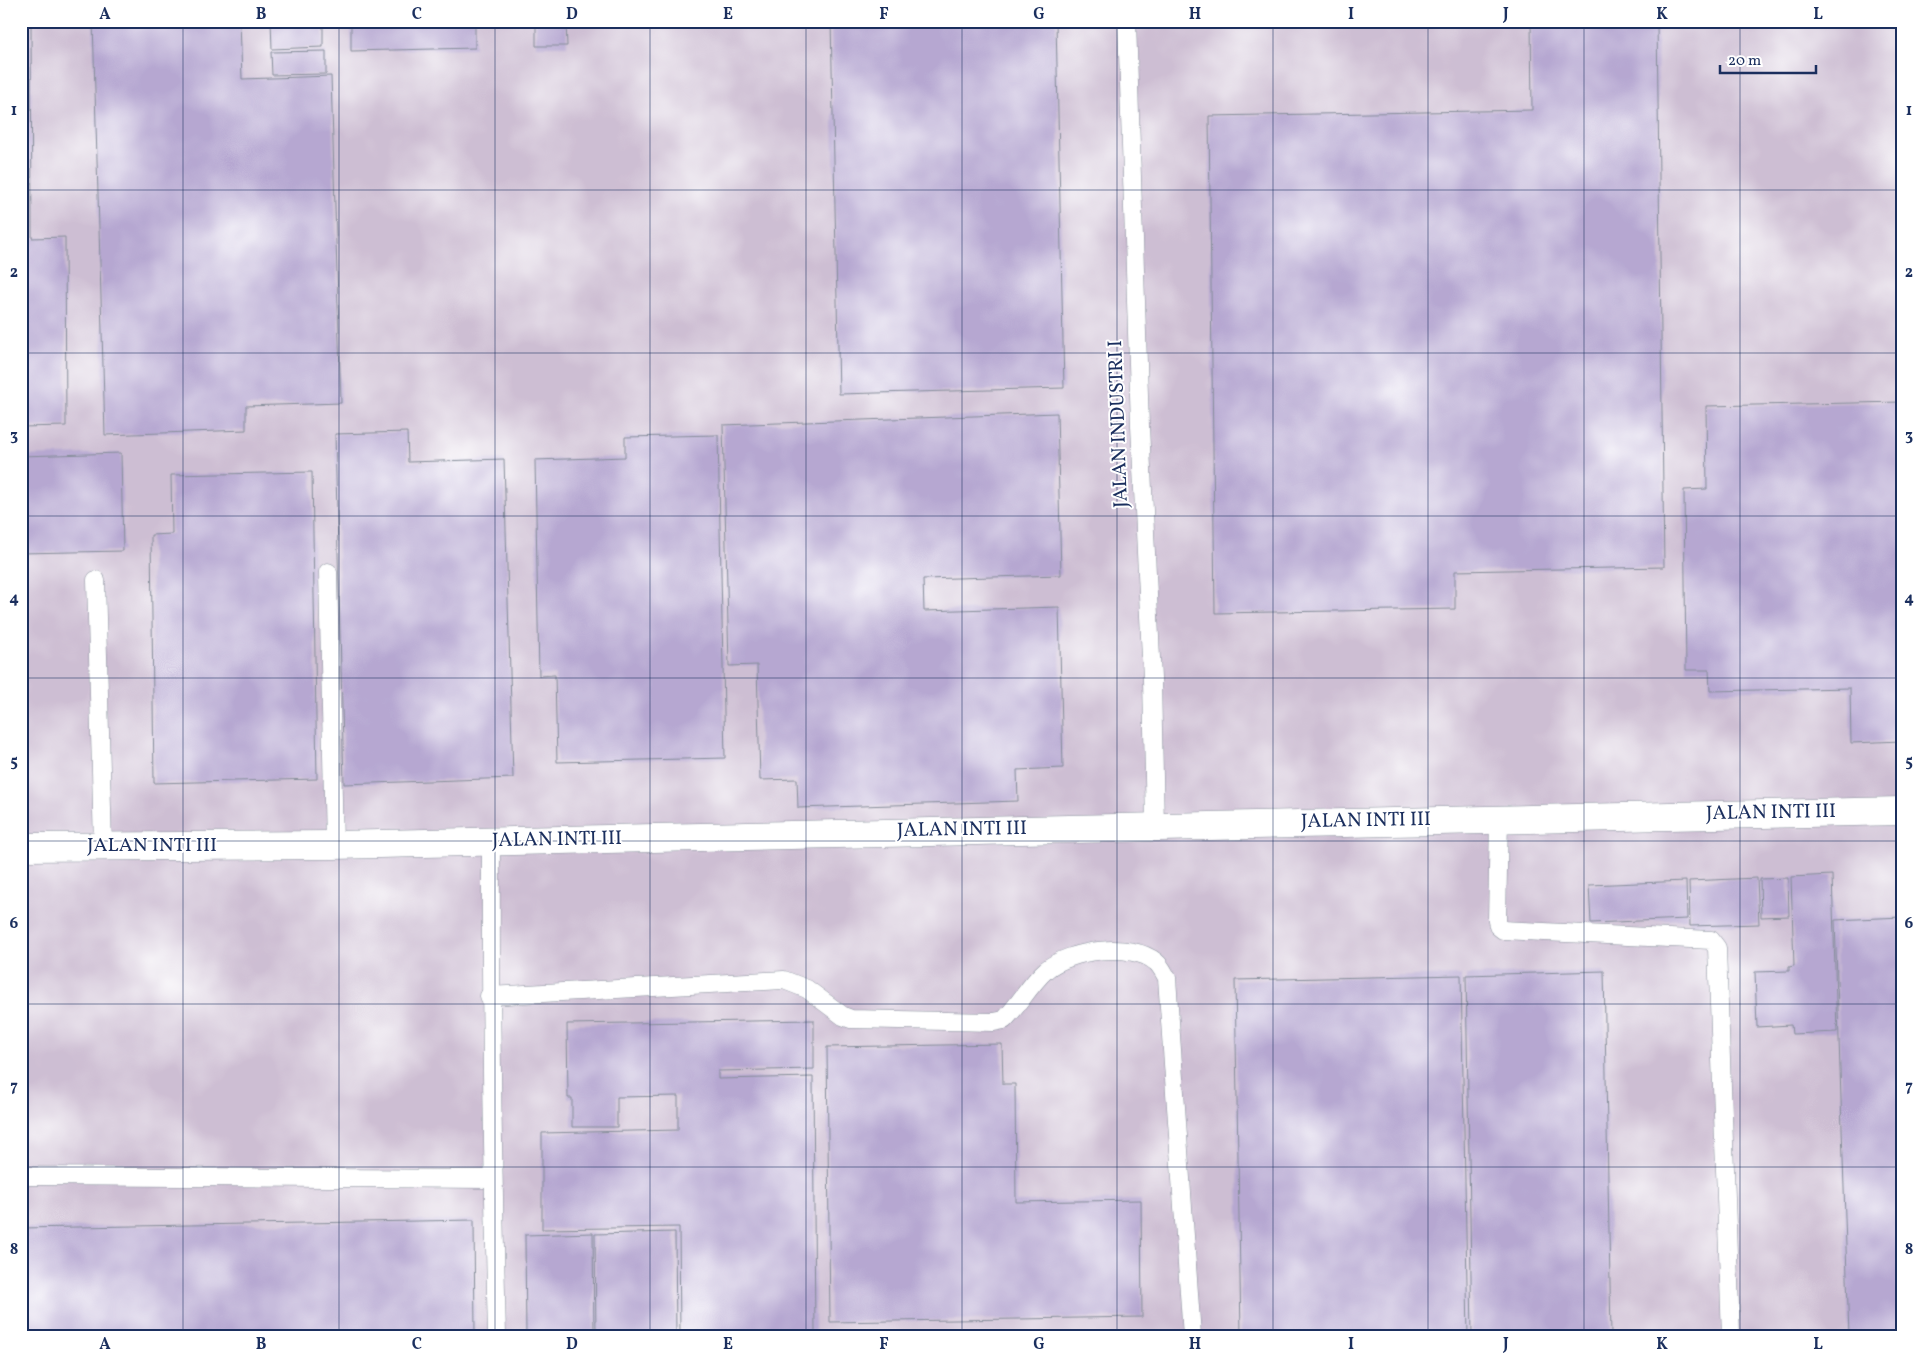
<svg xmlns="http://www.w3.org/2000/svg" width="1923" height="1357" viewBox="0 0 1923 1357" font-family="Vollkorn,serif">
<rect width="100%" height="100%" fill="#fff"/>
<filter id="ink" filterUnits="userSpaceOnUse"><feTurbulence type="fractalNoise" baseFrequency=".02" numOctaves="2"/><feDisplacementMap in="SourceGraphic" scale="10" xChannelSelector="R" yChannelSelector="G"/><feConvolveMatrix kernelMatrix="1 2 1 2 8 2 1 2 1" color-interpolation-filters="sRGB"/></filter>
<filter id="wash" filterUnits="userSpaceOnUse"><feTurbulence type="fractalNoise" baseFrequency=".0096" numOctaves="4" result="noise"/><feDisplacementMap in="SourceGraphic" scale="20" xChannelSelector="R" yChannelSelector="G"/><feGaussianBlur stdDeviation="1.12" result="paint"/><feColorMatrix in="noise" values="0 0 0 0 0 0 0 0 0 0 0 0 0 0 0 0 0 1.4 0 .05"/><feComposite in="paint" operator="in"/></filter>
<g filter="url(#wash)">
<rect width="100%" height="100%" fill="#f1edd7"/>
<rect fill="#cdbed3" x="21" y="21" width="1881" height="1315"/>
<g id="blocks">
<g fill="#b6a7d1">
<path d="M93 21H240L242 79 331 76 341 403 246 406V430L105 435Z"/>
<path d="M271 21H323V47L272 49Z"/>
<path d="M351 21H475V48L351 51Z"/>
<path d="M536 21H566L567 46H536Z"/>
<path d="M831 21H1056L1064 388 839 394Z"/>
<path d="M1531 21H1657L1664 567 1455 571V609L1215 613 1209 116 1532 110Z"/>
<path d="M21 25H31L32 238 65 237 66 426 21 427Z"/>
<path d="M326 51V74L272 75 271 52Z"/>
<path d="M1902 402V741L1851 743 1850 688 1710 691 1709 670H1686L1684 490 1707 489 1706 406Z"/>
<path d="M1057 413 1061 575 923 579 924 611 1059 607 1063 768 1017 770 1018 801 798 808 797 779 760 780 757 665 729 666 723 425Z"/>
<path d="M407 432 408 462 504 459 513 778 344 784 335 434Z"/>
<path d="M718 435 725 758 557 762 555 675 539 676 535 460 625 457V437Z"/>
<path d="M121 453 123 551 21 553V456Z"/>
<path d="M312 472 317 779 154 783 151 535 172 534 171 475Z"/>
<path d="M1832 875 1837 1032 1792 1034 1791 1025 1757 1027 1755 972 1789 971V967L1794 966 1791 877Z"/>
<path d="M1757 878 1759 924 1690 926 1689 881Z"/>
<path d="M1788 878 1789 916 1761 917 1760 879Z"/>
<path d="M1686 881 1687 919 1591 923 1589 885Z"/>
<path d="M1902 917V1336H1849L1835 920Z"/>
<path d="M1604 971 1611 1336H1472L1466 975Z"/>
<path d="M1461 975 1468 1336H1241L1235 980Z"/>
<path d="M814 1020V1069L718 1071V1079L813 1077 815 1336H680L679 1227 542 1229V1133L678 1130V1096L617 1097V1127H572V1098H568L567 1024Z"/>
<path d="M1002 1044 1003 1084H1015L1016 1202 1141 1200 1142 1317 830 1322 827 1047Z"/>
<path d="M474 1220 475 1336H29V1300H23L24 1336H21V1228Z"/>
<path d="M675 1232 676 1336H596L595 1234Z"/>
<path d="M593 1233 594 1336H526L525 1235Z"/>
</g>
</g>
</g>
<g filter="url(#ink)">
<use href="#blocks" fill-opacity="0" stroke="#868e9a" stroke-width="1"/>
<g fill="none" stroke-linecap="round" stroke-linejoin="round">
<g stroke="#868e9a" stroke-width="19">
<g id="lane">
<path d="M1127 21 1140 426 1152 679 1155 826"/>
<path d="M328 572 334 845"/>
<path d="M96 580 103 847"/>
<path d="M1499 818 1497 921 1498 926 1503 930 1711 940 1717 948 1731 1336"/>
<path d="M491 841C490 1006 493 1171 497 1336"/>
<path d="M489 996 784 980 807 989 843 1016 851 1019 994 1022 1004 1020C1019 1005 1030 984 1046 970 1070 950 1131 941 1156 962 1161 966 1164 973 1167 978L1192 1336"/>
<path d="M21 1176 493 1179"/>
</g>
</g>
<g stroke="#868e9a" stroke-width="29">
<path id="street" d="M21 847 334 845 1902 811"/>
</g>
<use href="#lane" stroke="#fff" stroke-width="18"/>
<use href="#street" stroke="#fff" stroke-width="28"/>
</g>
</g>
<path fill="none" stroke="#1b2f5e" stroke-width="1" stroke-opacity="0.55" d="M183 21V1336M339 21V1336M495 21V1336M650 21V1336M806 21V1336M962 21V1336M1117 21V1336M1273 21V1336M1428 21V1336M1584 21V1336M1740 21V1336M21 190H1902M21 353H1902M21 516H1902M21 678H1902M21 841H1902M21 1004H1902M21 1167H1902"/>
<g text-anchor="middle" dominant-baseline="central" stroke-width="4" stroke-linejoin="round" paint-order="stroke">
<g font-size="20" fill="#1b2f5e" stroke="#fff">
<text transform="translate(1119 424) rotate(-92)">JALAN INDUSTRI I</text>
<text transform="translate(1771 813) rotate(-1)">JALAN INTI III</text>
<text transform="translate(1366 821) rotate(-1)">JALAN INTI III</text>
<text transform="translate(962 830) rotate(-1)">JALAN INTI III</text>
<text transform="translate(557 840) rotate(-1)">JALAN INTI III</text>
<text x="152" y="846">JALAN INTI III</text>
</g>
</g>
<rect width="1923" height="1357" fill="none" stroke="#fff" stroke-width="55"/>
<path d="M1720 65v8h96v-8" fill="none" stroke="#1b2f5e" stroke-width="2.5"/>
<text x="1728" y="65" font-size="15" fill="#1b2f5e" stroke="#ffffff" stroke-width="4" paint-order="stroke">20 m</text>
<rect x="28" y="28" width="1868" height="1302" fill="none" stroke="#1b2f5e" stroke-width="2"/>
<g font-size="16" text-anchor="middle" font-weight="bold" fill="#1b2f5e">
<text x="105" y="19">A</text>
<text x="261" y="19">B</text>
<text x="417" y="19">C</text>
<text x="572" y="19">D</text>
<text x="728" y="19">E</text>
<text x="884" y="19">F</text>
<text x="1039" y="19">G</text>
<text x="1195" y="19">H</text>
<text x="1351" y="19">I</text>
<text x="1506" y="19">J</text>
<text x="1662" y="19">K</text>
<text x="1818" y="19">L</text>
<text x="14" y="115">1</text>
<text x="1909" y="115">1</text>
<text x="14" y="277">2</text>
<text x="1909" y="277">2</text>
<text x="14" y="440">3</text>
<text x="1909" y="440">3</text>
<text x="14" y="603">4</text>
<text x="1909" y="603">4</text>
<text x="14" y="766">5</text>
<text x="1909" y="766">5</text>
<text x="14" y="928">6</text>
<text x="1909" y="928">6</text>
<text x="14" y="1091">7</text>
<text x="1909" y="1091">7</text>
<text x="14" y="1254">8</text>
<text x="1909" y="1254">8</text>
<text x="105" y="1349">A</text>
<text x="261" y="1349">B</text>
<text x="417" y="1349">C</text>
<text x="572" y="1349">D</text>
<text x="728" y="1349">E</text>
<text x="884" y="1349">F</text>
<text x="1039" y="1349">G</text>
<text x="1195" y="1349">H</text>
<text x="1351" y="1349">I</text>
<text x="1506" y="1349">J</text>
<text x="1662" y="1349">K</text>
<text x="1818" y="1349">L</text>
</g>
</svg>
